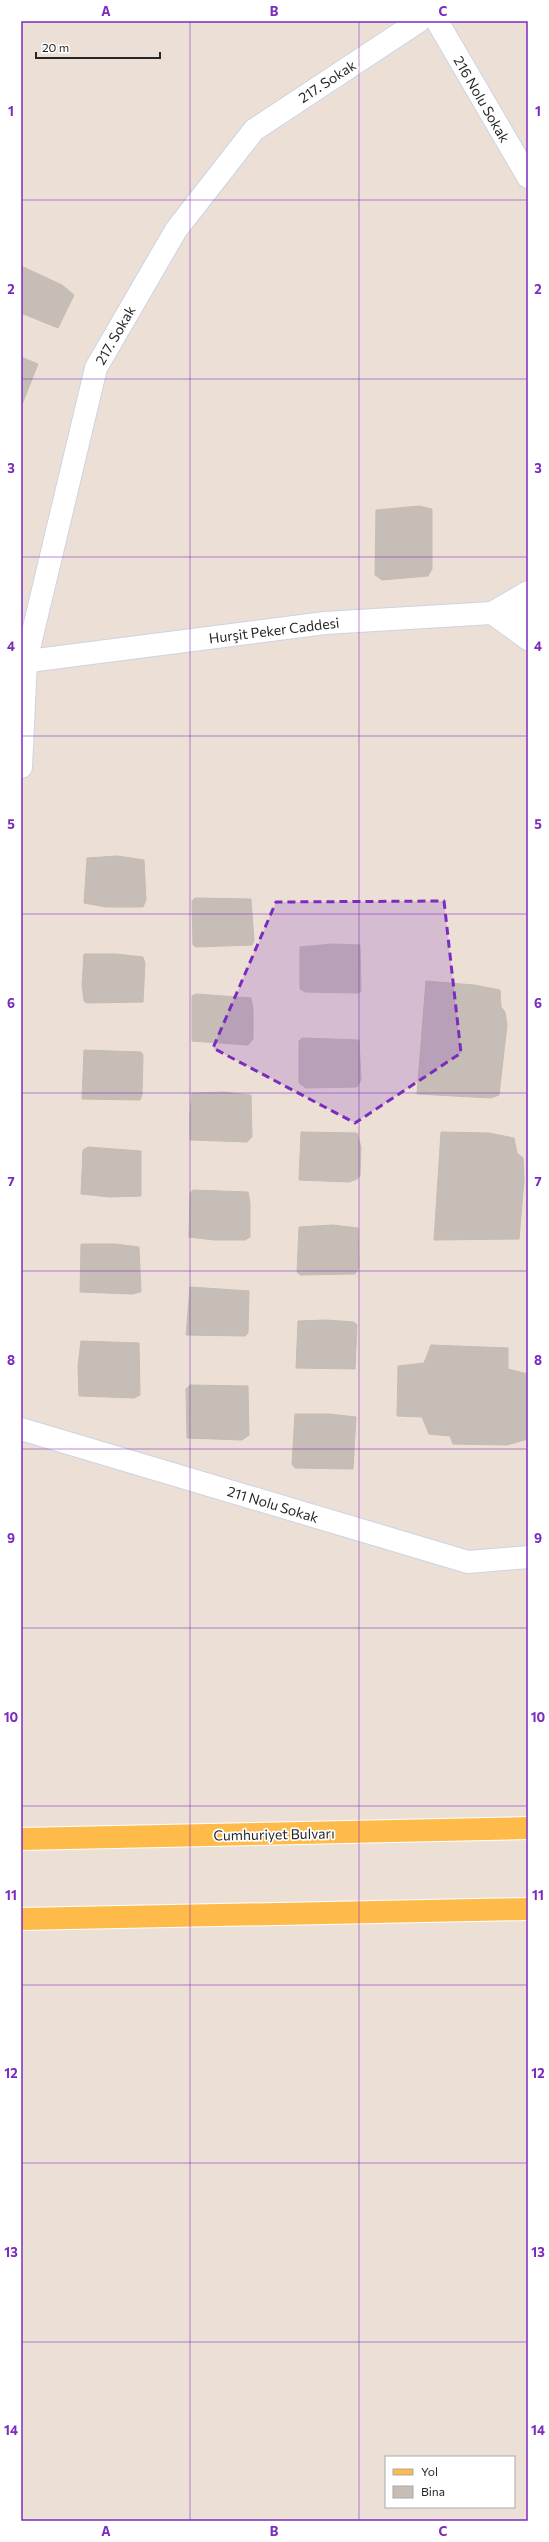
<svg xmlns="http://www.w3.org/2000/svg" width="549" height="2542" viewBox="0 0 549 2542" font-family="Commissioner,sans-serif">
<rect width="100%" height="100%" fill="#ece0d6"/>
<g fill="#c6bdb7" stroke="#c7bcb1">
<path d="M21 266 62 285 74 295 58 328 21 313Z"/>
<path d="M21 357 38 364 21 407Z"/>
<path d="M419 506 432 509V569L428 576 382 580 375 575 376 510Z"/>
<path d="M117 856 144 860 146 900 143 907H106L84 903 87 858Z"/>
<path d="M195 898 251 899 254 941 252 945 196 947 193 945 192 901Z"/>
<path d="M332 944 360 945 361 991 358 993 305 992 300 989V947Z"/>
<path d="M84 954H116L143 957 145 963 143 1002 87 1003 84 1001 82 985Z"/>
<path d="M426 981 474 985 500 990 501 1007 505 1012 507 1025 499 1095 491 1098 417 1094Z"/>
<path d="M196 994 251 998 253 1009V1039L248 1045 192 1041V996Z"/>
<path d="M302 1038 359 1040 361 1080 357 1087 306 1088 299 1083V1041Z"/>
<path d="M84 1050 141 1052 143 1055 142 1095 140 1100 82 1099Z"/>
<path d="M224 1092 251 1095 252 1137 247 1142 190 1140V1113L192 1093Z"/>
<path d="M301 1132 357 1133 361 1147 360 1176 357 1179 349 1182 299 1180Z"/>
<path d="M441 1132 489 1133 514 1138 517 1153 523 1158 524 1180 519 1239 434 1240Z"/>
<path d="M88 1147 141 1151V1196L110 1197 81 1194 83 1150Z"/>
<path d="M193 1190 248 1192 250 1203V1237L245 1240H214L189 1237 190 1193Z"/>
<path d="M332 1225 358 1228 359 1267 355 1274 300 1275 297 1272 299 1227Z"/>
<path d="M81 1244H115L139 1247 141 1292 132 1294 80 1292Z"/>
<path d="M190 1287 249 1291 248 1333 245 1336 186 1335Z"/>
<path d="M326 1320 354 1322 357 1325 355 1369 296 1368 298 1321Z"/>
<path d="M81 1341 139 1343 140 1395 134 1398 79 1396 78 1366Z"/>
<path d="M431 1345 508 1348V1369L528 1374V1439L507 1445 453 1444 450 1436 429 1434 422 1417 397 1416 398 1366 424 1363Z"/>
<path d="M190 1385 248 1386 249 1435 242 1440 187 1438 186 1389Z"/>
<path d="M295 1414H329L356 1417 353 1469 295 1468 292 1464Z"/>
</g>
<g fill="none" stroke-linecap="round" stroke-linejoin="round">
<g stroke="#ccd3e2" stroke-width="24">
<g id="minor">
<path d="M437 21 528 177"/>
<path d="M528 592 492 613 528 639"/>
<path d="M21 767 26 661 96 368 176 230 254 130 419 21"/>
<path d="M21 1429 468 1562 528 1557"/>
</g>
</g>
<g stroke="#ccd3e2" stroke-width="24">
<path id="tertiary" d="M21 662 325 623 492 613 528 615"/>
</g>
<g stroke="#fff" stroke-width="24">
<g id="primary">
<path d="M21 1839 528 1828"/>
<path d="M21 1919 528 1909"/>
</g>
</g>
<use href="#minor" stroke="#fff" stroke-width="22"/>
<use href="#tertiary" stroke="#fff" stroke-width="22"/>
<use href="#primary" stroke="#febb49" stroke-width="22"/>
</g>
<path fill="#7b2cbf" fill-opacity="0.2" stroke="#7b2cbf" stroke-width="3" stroke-dasharray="8 5" stroke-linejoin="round" d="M444 901 461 1053 355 1123 213 1048 276 902Z"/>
<path fill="none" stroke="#7b2cbf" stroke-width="1" stroke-opacity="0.55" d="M190 21V2521M359 21V2521M21 200H528M21 379H528M21 557H528M21 736H528M21 914H528M21 1093H528M21 1271H528M21 1449H528M21 1628H528M21 1806H528M21 1985H528M21 2163H528M21 2342H528"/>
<g text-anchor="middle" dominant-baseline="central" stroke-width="3.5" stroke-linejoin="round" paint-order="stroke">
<g font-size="14" fill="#272727" stroke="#fff">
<text transform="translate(327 81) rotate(-33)">217. Sokak</text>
<text transform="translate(482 99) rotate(60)">216 Nolu Sokak</text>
<text transform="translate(115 335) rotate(-60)">217. Sokak</text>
<text transform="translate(274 630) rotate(-7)">Hurşit Peker Caddesi</text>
<text transform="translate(273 1504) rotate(17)">211 Nolu Sokak</text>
<text transform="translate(274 1834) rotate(-1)">Cumhuriyet Bulvarı</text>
</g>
</g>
<rect width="549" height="2542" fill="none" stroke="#ffffff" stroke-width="44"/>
<rect x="385" y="2456" width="130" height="52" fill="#ffffff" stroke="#a9a9a9"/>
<rect x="393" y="2469" width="20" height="6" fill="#febb49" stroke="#a9a9a9"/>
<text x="421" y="2476" font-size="12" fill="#272727">Yol</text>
<rect x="393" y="2486" width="20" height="12" fill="#c6bdb7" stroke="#a9a9a9"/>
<text x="421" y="2496" font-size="12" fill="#272727">Bina</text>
<path d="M36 52v6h124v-6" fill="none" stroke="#272727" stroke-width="2"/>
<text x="42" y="52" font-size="12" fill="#272727" stroke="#ffffff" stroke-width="3" paint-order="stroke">20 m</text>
<rect x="22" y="22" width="505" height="2498" fill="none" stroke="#7b2cbf" stroke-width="1.5"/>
<g font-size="13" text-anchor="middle" font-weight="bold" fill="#7b2cbf">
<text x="106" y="16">A</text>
<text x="274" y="16">B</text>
<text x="443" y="16">C</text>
<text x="11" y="116">1</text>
<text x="538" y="116">1</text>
<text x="11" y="294">2</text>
<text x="538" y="294">2</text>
<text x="11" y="473">3</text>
<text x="538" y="473">3</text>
<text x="11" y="651">4</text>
<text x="538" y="651">4</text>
<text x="11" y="829">5</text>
<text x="538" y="829">5</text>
<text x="11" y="1008">6</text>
<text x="538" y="1008">6</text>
<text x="11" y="1186">7</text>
<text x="538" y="1186">7</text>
<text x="11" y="1365">8</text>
<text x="538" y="1365">8</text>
<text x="11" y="1543">9</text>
<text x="538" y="1543">9</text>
<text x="11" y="1722">10</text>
<text x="538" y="1722">10</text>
<text x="11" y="1900">11</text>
<text x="538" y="1900">11</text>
<text x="11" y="2078">12</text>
<text x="538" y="2078">12</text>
<text x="11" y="2257">13</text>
<text x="538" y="2257">13</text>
<text x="11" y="2435">14</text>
<text x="538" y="2435">14</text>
<text x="106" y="2536">A</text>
<text x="274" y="2536">B</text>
<text x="443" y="2536">C</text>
</g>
</svg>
